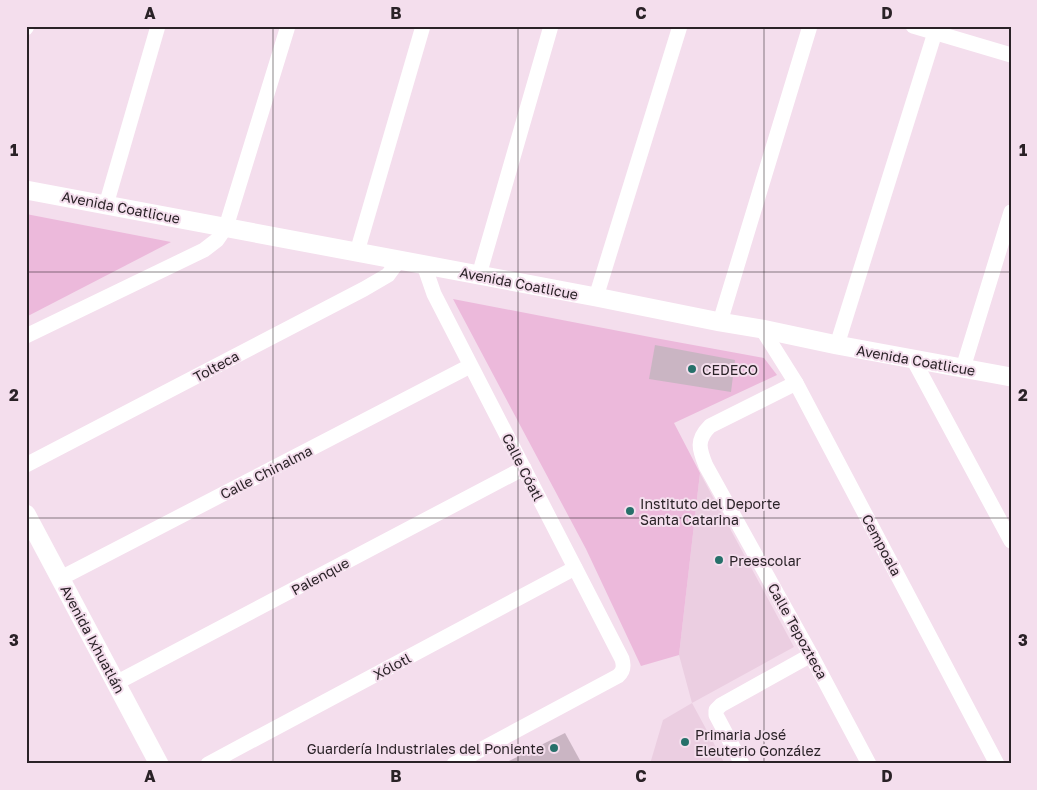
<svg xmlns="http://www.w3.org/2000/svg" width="1037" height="790" viewBox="0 0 1037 790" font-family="'Golos Text',sans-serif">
<rect width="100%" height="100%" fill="#f4deed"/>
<path fill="#ebcee1" d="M700 473 794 647 692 703 725 764H650L663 720 692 703 679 655Z"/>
<g fill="#ecb9db">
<path d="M26 214 171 242 26 317Z"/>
<path d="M453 299 655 338 764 358 777 375 674 423 700 473 679 655 641 666 586 549Z"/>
</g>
<g fill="#cab5c3">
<path d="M655 345 735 360 731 392 649 379Z"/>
<path d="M565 733 582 764H503Z"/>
</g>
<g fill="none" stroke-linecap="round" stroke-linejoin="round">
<g stroke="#fff" stroke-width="15">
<path d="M913 26 1011 55"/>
<path d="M26 28 27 26"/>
<path d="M106 205 158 26"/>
<path d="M357 252 423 26"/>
<path d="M424 265 434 294 622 659C624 666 624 671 618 676L454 764"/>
<path d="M479 275 551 26"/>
<path d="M596 297 680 26"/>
<path d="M720 322 810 26"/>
<path d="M762 329 796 383 997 764"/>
<path d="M26 336 204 250 217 240 226 227 288 26"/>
<path d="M837 345 937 26"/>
<path d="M913 359 1011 541"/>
<path d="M963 368 1011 212"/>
<path d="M796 383 710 426C696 440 699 449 706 466L811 655 869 764"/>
<path d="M26 465 364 289 388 275 399 260"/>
<path d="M61 578 470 366"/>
<path d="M116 683 524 468"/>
<path d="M208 764 575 568"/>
<path d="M742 764 716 715V710L721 705 811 655"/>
</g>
<g stroke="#fff" stroke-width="19">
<path d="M26 190 596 297 720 322 762 329 837 345 1011 377"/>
<path d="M26 514 159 764"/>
</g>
</g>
<path fill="none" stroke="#2a2227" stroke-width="1" stroke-opacity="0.55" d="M273 26V764M518 26V764M764 26V764M26 272H1011M26 518H1011"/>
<g fill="#26706a" stroke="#f4deed" stroke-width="2">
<circle cx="692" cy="369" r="5"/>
<circle cx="630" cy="511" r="5"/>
<circle cx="719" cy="560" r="5"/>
<circle cx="685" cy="742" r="5"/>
<circle cx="554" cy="748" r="5"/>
</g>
<g text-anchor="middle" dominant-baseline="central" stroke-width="4" stroke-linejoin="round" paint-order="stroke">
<g font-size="14" fill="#2a2227" stroke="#f4deed">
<text transform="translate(121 207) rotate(11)">Avenida Coatlicue</text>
<text transform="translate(519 283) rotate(11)">Avenida Coatlicue</text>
<text transform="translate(916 360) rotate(10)">Avenida Coatlicue</text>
<text transform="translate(216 366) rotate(-28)">Tolteca</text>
<text transform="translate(523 467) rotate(63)">Calle Cóatl</text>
<text transform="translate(266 472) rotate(-27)">Calle Chinalma</text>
<text transform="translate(882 545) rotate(62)">Cempoala</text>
<text transform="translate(320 576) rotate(-28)">Palenque</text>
<text transform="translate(798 631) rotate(61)">Calle Tepozteca</text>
<text transform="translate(93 639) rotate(62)">Avenida Ixhuatlán</text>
<text transform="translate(392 666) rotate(-28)">Xólotl</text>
</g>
<g font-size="14" fill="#2a2227" stroke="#f4deed" text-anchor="start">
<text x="702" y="369">CEDECO</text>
<text x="640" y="503">Instituto del Deporte<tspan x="640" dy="16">Santa Catarina</tspan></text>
<text x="729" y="560">Preescolar</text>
<text x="695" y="734">Primaria José<tspan x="695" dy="16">Eleuterio González</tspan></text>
<text x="544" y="748" text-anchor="end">Guardería Industriales del Poniente</text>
</g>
</g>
<rect width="1037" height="790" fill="none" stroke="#f4deed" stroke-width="55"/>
<rect x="28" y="28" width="982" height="734" fill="none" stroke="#2a2227" stroke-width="2"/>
<g font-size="16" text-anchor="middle" font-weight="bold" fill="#2a2227">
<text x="150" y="19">A</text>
<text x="396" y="19">B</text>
<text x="641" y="19">C</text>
<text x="887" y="19">D</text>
<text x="14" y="156">1</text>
<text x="1023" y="156">1</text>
<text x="14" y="401">2</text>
<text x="1023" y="401">2</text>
<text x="14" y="646">3</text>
<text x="1023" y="646">3</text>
<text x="150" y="782">A</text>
<text x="396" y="782">B</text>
<text x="641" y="782">C</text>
<text x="887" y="782">D</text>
</g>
</svg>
